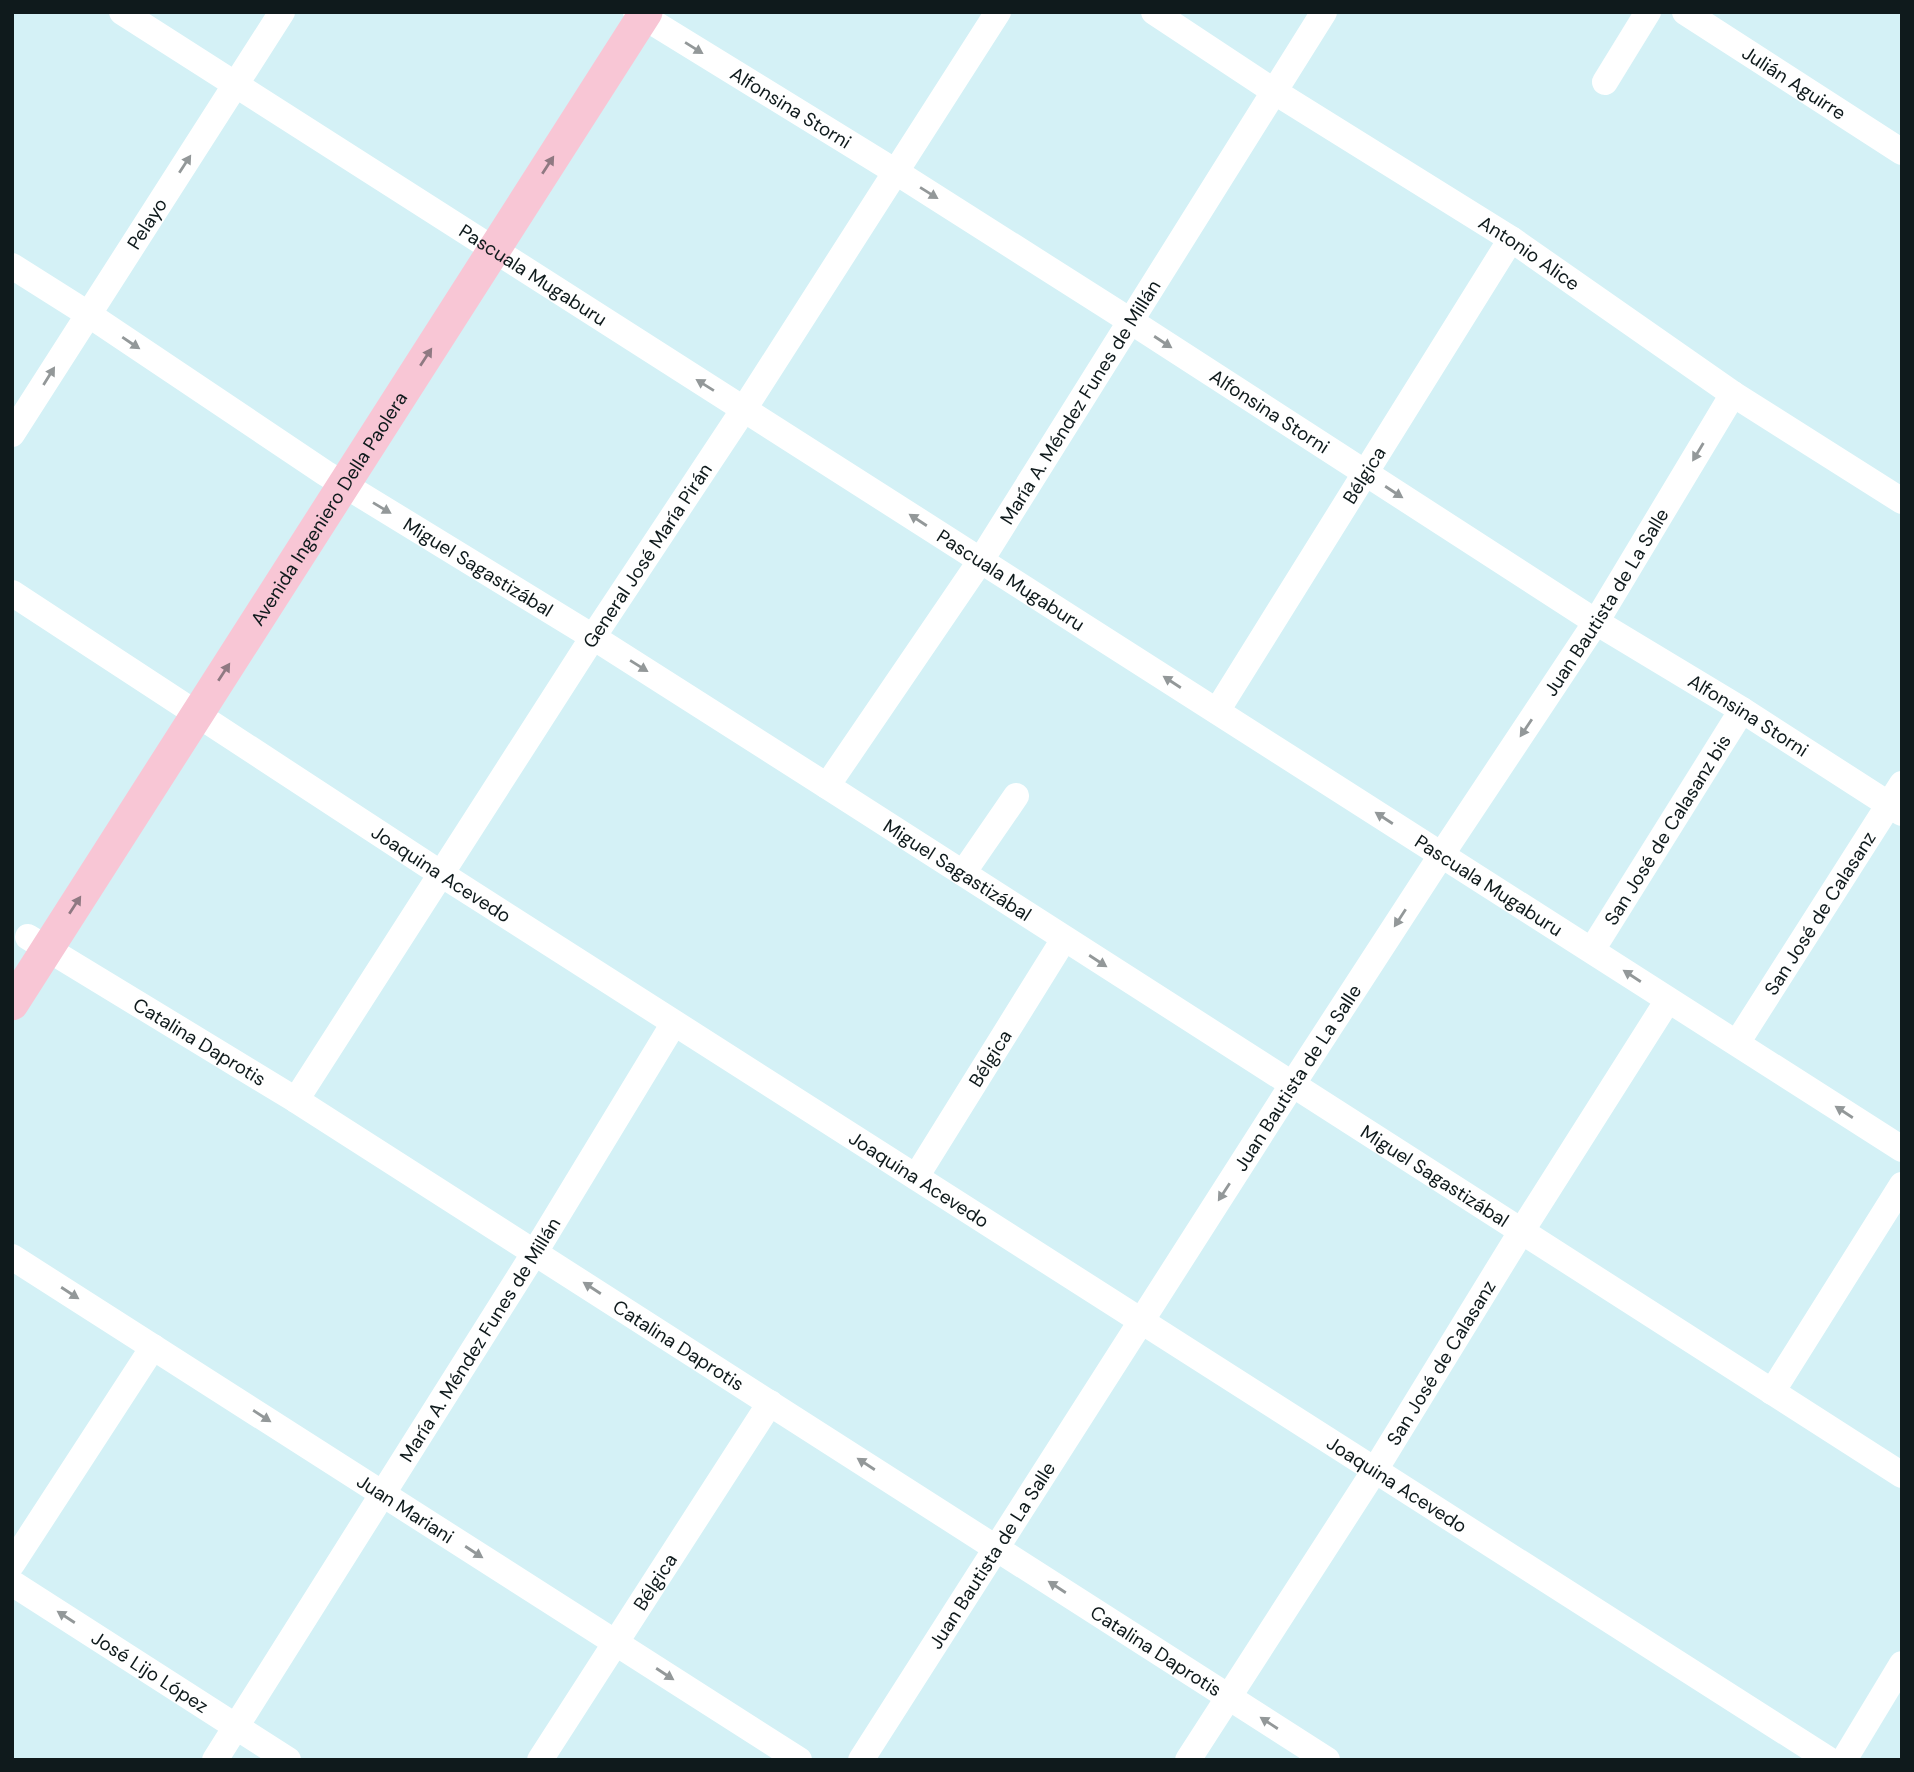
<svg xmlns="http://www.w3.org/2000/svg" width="1914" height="1772" viewBox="0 0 1914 1772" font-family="'DM Sans',sans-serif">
<rect width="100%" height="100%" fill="#d4f1f6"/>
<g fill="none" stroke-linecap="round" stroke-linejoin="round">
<g stroke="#fff" stroke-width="26">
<path id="s1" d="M122 12 1902 1149"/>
<path id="s2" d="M636 12 896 172 1132 322 1596 622 1742 710 1902 813"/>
<path id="s3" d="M1154 12 1275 92 1511 239 1733 394 1902 501"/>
<path id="s4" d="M1685 12 1902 152"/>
<path d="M1605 82 1648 12"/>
<path id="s5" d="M12 266 88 314 325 473 593 637 827 786 1902 1475"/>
<path id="s6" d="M12 434 282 12"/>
<path id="s7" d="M12 593 449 879 1829 1760"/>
<path id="s8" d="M1217 711 1511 239"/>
<path id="s9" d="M827 786 981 560 1324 12"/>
<path d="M963 873 1016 796"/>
<path id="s10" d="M28 937 296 1100 1327 1760"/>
<path id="s11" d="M1592 950 1742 710"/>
<path id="s12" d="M1737 1043 1902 784"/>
<path id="s13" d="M296 1100 593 637 744 409 998 12"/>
<path id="s14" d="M916 1177 1064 939"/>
<path id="s15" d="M12 1257 799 1760"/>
<path d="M1772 1392 1902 1185"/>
<path d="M12 1564 153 1347"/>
<path id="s16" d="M12 1583 288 1760"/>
<path id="s17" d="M215 1760 535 1252 674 1023"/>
<path id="s18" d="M540 1760 770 1403"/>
<path id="s19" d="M861 1760 1292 1085 1442 854 1596 622 1733 394"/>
<path id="s20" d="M1188 1760 1375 1470 1521 1232 1668 1000"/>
<path d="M1844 1760 1902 1664"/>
</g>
<path stroke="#f8c6d5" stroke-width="33" id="s21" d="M12 1004 646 12"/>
</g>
<defs><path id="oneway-solid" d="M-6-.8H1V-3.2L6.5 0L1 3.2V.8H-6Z" transform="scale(1.75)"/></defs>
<g fill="#939899">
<use href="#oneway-solid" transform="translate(694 48) rotate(32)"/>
<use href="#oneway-solid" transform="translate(185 164) rotate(-57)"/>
<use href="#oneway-solid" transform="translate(929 193) rotate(32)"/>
<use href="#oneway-solid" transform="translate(1163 342) rotate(33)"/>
<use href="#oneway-solid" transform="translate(131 343) rotate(34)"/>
<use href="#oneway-solid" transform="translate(49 376) rotate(-58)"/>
<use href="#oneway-solid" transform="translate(705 385) rotate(-148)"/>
<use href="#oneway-solid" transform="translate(1698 452) rotate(121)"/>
<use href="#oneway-solid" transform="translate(1394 492) rotate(33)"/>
<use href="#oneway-solid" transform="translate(382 508) rotate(31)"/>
<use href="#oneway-solid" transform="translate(918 520) rotate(-147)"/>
<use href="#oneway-solid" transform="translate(639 666) rotate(32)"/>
<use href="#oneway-solid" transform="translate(1172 682) rotate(-147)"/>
<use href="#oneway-solid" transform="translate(1526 728) rotate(124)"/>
<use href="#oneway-solid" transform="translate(1384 818) rotate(-147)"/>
<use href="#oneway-solid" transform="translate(1400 918) rotate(123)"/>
<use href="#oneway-solid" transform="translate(1098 961) rotate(33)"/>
<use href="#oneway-solid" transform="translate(1632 976) rotate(-147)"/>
<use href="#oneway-solid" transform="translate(1844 1112) rotate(-147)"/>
<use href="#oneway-solid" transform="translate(1224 1192) rotate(123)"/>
<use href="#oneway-solid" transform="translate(592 1288) rotate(-147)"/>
<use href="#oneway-solid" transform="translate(70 1293) rotate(33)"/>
<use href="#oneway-solid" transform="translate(262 1416) rotate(33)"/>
<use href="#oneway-solid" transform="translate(866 1464) rotate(-147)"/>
<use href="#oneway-solid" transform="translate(474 1552) rotate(33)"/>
<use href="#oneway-solid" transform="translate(1057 1587) rotate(-147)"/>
<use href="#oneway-solid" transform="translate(66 1617) rotate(-147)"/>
<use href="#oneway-solid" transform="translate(665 1674) rotate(33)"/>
<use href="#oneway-solid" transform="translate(1269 1723) rotate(-147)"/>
</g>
<g fill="#8f7982">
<use href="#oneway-solid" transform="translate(548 165) rotate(-57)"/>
<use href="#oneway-solid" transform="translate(426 357) rotate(-57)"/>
<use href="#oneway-solid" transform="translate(224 672) rotate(-57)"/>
<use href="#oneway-solid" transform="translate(75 905) rotate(-57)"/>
</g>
<g text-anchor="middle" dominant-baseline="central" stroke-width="6" stroke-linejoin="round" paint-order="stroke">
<g font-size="19" fill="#0f1a1c" stroke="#fff">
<text stroke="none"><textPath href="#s4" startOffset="130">Julián Aguirre</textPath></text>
<text stroke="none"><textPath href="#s2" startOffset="182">Alfonsina Storni</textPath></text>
<text stroke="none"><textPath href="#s6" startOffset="250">Pelayo</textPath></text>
<text stroke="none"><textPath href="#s3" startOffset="446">Antonio Alice</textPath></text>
<text stroke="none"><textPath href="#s1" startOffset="488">Pascuala Mugaburu</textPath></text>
<text stroke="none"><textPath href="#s9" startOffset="460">María A. Méndez Funes de Millán</textPath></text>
<text stroke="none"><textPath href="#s2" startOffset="749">Alfonsina Storni</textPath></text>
<text stroke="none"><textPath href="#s8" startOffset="278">Bélgica</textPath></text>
<text stroke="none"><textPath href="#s21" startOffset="588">Avenida Ingeniero Della Paolera</textPath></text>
<text stroke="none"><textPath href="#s13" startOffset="648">General José María Pirán</textPath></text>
<text stroke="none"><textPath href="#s5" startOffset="555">Miguel Sagastizábal</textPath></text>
<text stroke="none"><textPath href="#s1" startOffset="1055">Pascuala Mugaburu</textPath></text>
<text stroke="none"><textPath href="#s19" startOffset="1377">Juan Bautista de La Salle</textPath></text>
<text stroke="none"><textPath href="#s2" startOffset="1316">Alfonsina Storni</textPath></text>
<text stroke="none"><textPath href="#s11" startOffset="142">San José de Calasanz bis</textPath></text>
<text stroke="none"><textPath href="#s5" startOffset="1122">Miguel Sagastizábal</textPath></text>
<text stroke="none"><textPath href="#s7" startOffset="513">Joaquina Acevedo</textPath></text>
<text stroke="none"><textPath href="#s1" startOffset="1622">Pascuala Mugaburu</textPath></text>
<text stroke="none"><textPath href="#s12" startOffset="154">San José de Calasanz</textPath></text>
<text stroke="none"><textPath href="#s10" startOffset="201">Catalina Daprotis</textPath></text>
<text stroke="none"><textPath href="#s14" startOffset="140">Bélgica</textPath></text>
<text stroke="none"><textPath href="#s19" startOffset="810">Juan Bautista de La Salle</textPath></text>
<text stroke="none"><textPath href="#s5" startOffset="1689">Miguel Sagastizábal</textPath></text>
<text stroke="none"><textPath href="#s7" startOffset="1080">Joaquina Acevedo</textPath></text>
<text stroke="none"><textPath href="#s17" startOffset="497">María A. Méndez Funes de Millán</textPath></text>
<text stroke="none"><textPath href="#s10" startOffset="768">Catalina Daprotis</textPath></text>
<text stroke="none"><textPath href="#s20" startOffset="471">San José de Calasanz</textPath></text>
<text stroke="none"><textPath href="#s7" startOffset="1647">Joaquina Acevedo</textPath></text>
<text stroke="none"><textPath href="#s15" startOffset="467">Juan Mariani</textPath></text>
<text stroke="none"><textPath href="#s19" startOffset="243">Juan Bautista de La Salle</textPath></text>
<text stroke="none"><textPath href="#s18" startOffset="212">Bélgica</textPath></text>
<text stroke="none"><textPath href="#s10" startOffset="1335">Catalina Daprotis</textPath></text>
<text stroke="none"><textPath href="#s16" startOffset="164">José Lijo López</textPath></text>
</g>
</g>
<rect width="1914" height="1772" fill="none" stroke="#0f1a1c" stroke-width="28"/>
</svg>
